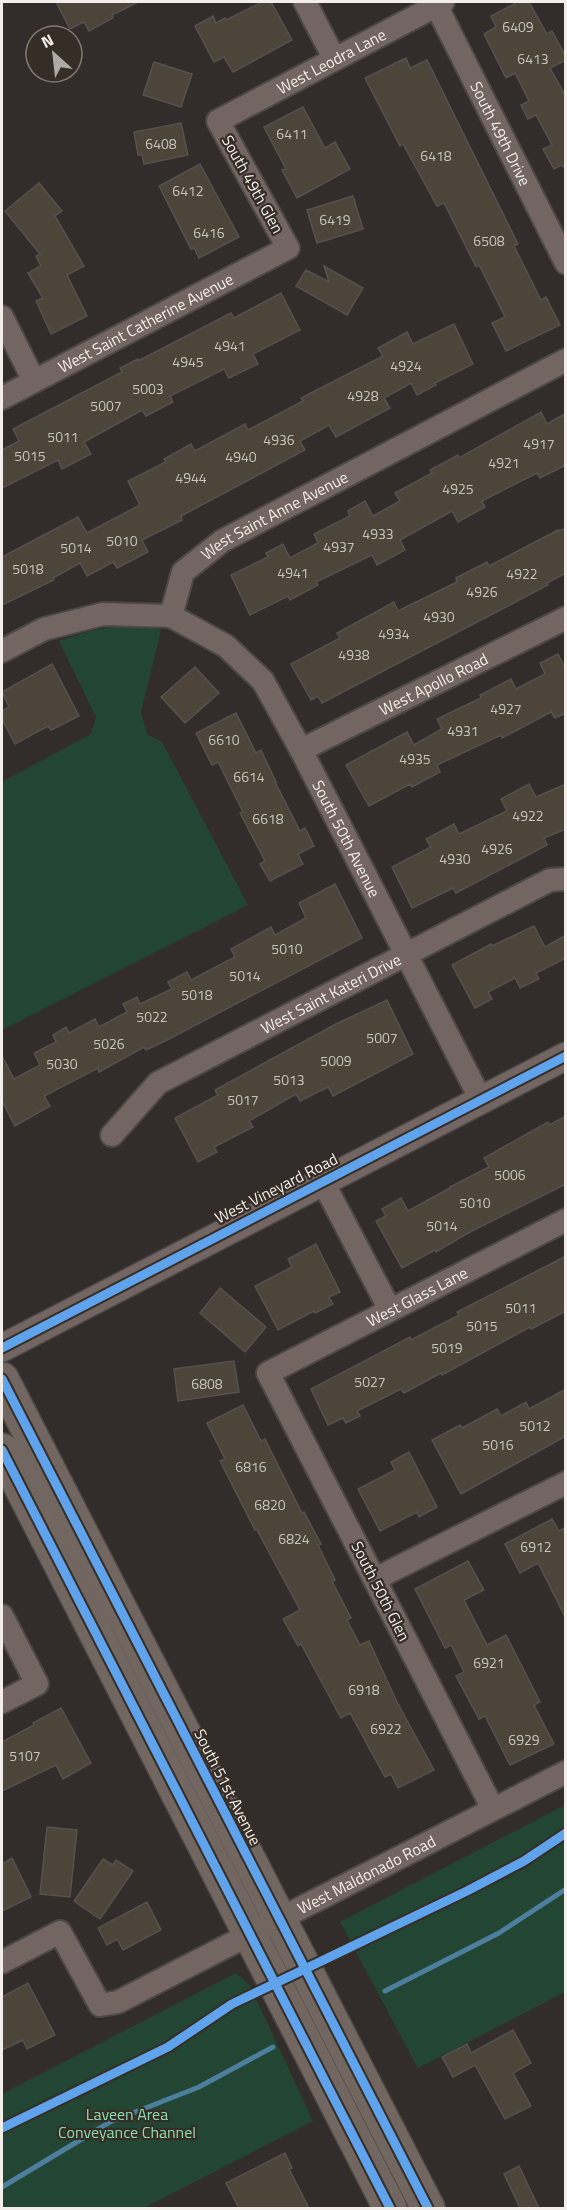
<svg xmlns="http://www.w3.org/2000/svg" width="567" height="2210" viewBox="0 0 567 2210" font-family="'Titillium Web',sans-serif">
<rect width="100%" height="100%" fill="#322d2a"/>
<g fill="#234634">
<path d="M116 626H141L161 630 141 712 147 734 162 742 248 905 2 1030V782L91 734 96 717 59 641 90 631Z"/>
<path d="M565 1805V1992L418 2068 340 1922Z"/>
<path d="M236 1973 249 1984 313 2121 144 2208H2V2094Z"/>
</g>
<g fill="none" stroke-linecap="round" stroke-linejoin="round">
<g stroke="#4d7e9e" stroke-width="5">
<path d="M385 1991 499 1933 566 1889"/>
<path d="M2 2187 110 2122 199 2087 273 2047"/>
</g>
</g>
<g fill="#4d453a" stroke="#55514e" stroke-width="1.5">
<path d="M56 2H138L112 15 113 18 89 31 84 22 70 29Z"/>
<path d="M262 2H271L292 40 233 72 224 57 214 62 195 26 213 16 216 23 225 18 226 20Z"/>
<path d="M518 2H529L547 34 552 31 566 57V60L550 68 566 97V170L562 165 554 169 543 149 552 145 536 115 528 119 521 105 529 101 515 73 506 78 484 34 496 27 491 16Z"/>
<path d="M406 58 410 68 427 60 518 244 514 246 541 300 546 297 560 325 506 351 492 323 505 317 479 265 476 267 444 203 437 206 403 144 400 146 365 78Z"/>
<path d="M154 62 192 74 181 107 143 95Z"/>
<path d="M303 107 325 148 335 142 350 169 297 198 282 170 286 169 264 127Z"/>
<path d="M181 123 188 155 144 164 142 155H138L134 132Z"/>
<path d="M200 164 239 237 199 258 194 248 191 249 159 186Z"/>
<path d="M39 183 62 211 55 216 84 266 67 275 87 316 51 334 36 301 43 298 28 273 41 266 36 256 40 254 5 211Z"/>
<path d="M353 196 363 229 317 243 307 210Z"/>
<path d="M324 266 363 288 347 315 296 286 306 270 329 282Z"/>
<path d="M281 293 300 330 253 354 258 364 229 378 224 369 170 396 173 402 146 416 142 410 84 442 91 454 62 469 58 460 2 488V450L19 441 13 429 122 372 120 368 138 359V361L231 313 234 318Z"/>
<path d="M454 324 473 364 435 383 436 385 417 395 411 383 384 398 390 408 336 437 329 425 300 441 305 450 181 516 182 520 142 540 148 552 117 568 113 562 87 576 80 563 53 578 54 580 2 605V557L78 517 87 533 140 505 128 481 166 462 164 459 191 444 195 451 245 424 248 430 303 401 301 398 383 356 378 348 407 332 413 344Z"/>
<path d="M541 412 547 424 566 413V465L540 478 537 473 482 501 485 507 458 522 452 511 400 540 405 550 377 565 372 555 316 582 318 585 290 600 288 596 250 615 231 575 268 557 266 553 283 544 290 558 318 543 314 534 350 516 348 511 365 501 373 516 400 501 395 493 432 473 430 470 458 455 459 458Z"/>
<path d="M566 528V573L547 583 548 585 322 703 318 696 311 700 291 664 340 638 337 633 394 602 398 611 457 582 456 578 487 562 489 566 558 530 559 531Z"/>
<path d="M558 654 566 670V713L555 718 551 712 502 738 501 735 437 765 440 772 412 787 410 784 369 806 346 765 407 732 414 745 442 729 437 719 481 698 480 695 511 679 516 689 545 674 540 663Z"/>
<path d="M52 664 79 716 51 730 48 726 15 744 2 719V711L9 707 2 692Z"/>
<path d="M195 667 219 693 185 723 161 697Z"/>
<path d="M236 713 256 753 261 750 276 782H275L300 831 305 828 314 846 298 854 303 864 270 881 260 864 265 861 240 813 243 812 218 762 212 765 196 733Z"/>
<path d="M529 784 536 797 566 784V829L544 838 547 845 456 893 453 888 412 908 392 867 431 847 426 839 454 824 459 834 507 811 501 799Z"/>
<path d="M335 884 362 938 169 1039 146 1050 144 1047 99 1072 98 1068 44 1096 50 1106 15 1126 2 1101V1056L14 1079 40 1065 34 1053 56 1042 53 1035 66 1027 69 1033 95 1019 99 1027 127 1012 123 1004 137 997 140 1004 172 989 168 982 187 972 191 980 235 957 231 949 271 927 275 935 306 918 299 903Z"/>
<path d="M534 926 545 947 566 935V958L536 973 539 979 520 988 515 978 488 992 492 999 475 1008 452 965 491 944 492 946Z"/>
<path d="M387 1000 413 1054 333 1096 328 1087 300 1101 296 1094 249 1121 253 1127 214 1147 217 1152 198 1162 175 1118 218 1095 215 1090 336 1024Z"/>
<path d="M566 1116V1184L468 1233 436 1252 435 1250 402 1268 376 1221 386 1216 382 1209 401 1198 408 1211 450 1188V1187L489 1167 484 1158 548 1122 549 1125Z"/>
<path d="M316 1244 340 1292 329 1297 333 1304 315 1313 314 1311 278 1330 255 1286 292 1267 288 1259Z"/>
<path d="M566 1256V1311L531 1329 530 1327 442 1375 441 1373 404 1393 401 1389 357 1411 360 1416 346 1423 343 1418 328 1425 311 1389 410 1337 411 1340 459 1315 457 1312Z"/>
<path d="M220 1288 266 1327 245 1352 200 1313Z"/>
<path d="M234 1361 239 1392 178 1401 174 1369Z"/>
<path d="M566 1389V1436L461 1494 432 1440 460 1425 462 1428 497 1409 501 1416 526 1402 529 1409Z"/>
<path d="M243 1405 261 1441 265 1439 302 1513 304 1512 321 1544 318 1545 335 1580 332 1581 351 1618 347 1620 360 1645 369 1641 397 1702 434 1770 398 1788 391 1774 385 1777 350 1713 341 1718 301 1644 298 1646 283 1619 300 1610 257 1530H255L220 1461 225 1459 207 1423Z"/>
<path d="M409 1452 437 1507 419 1517 417 1512 380 1531 358 1489 395 1470 391 1462Z"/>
<path d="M552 1519 559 1531 566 1527V1619L538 1563 520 1573 505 1544Z"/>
<path d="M468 1561 484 1590 464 1600 487 1645 506 1635 540 1702 534 1705 554 1744 510 1765 485 1716 479 1719 456 1676 464 1672 451 1645 445 1648 415 1589Z"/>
<path d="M61 1708 91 1763 63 1779 56 1765 2 1791V1742L34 1725 33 1723Z"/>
<path d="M47 1827 77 1830 70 1897 40 1894Z"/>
<path d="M12 1858 31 1897 2 1911V1864Z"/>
<path d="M103 1859 113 1865 116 1860 133 1871 100 1919 74 1901Z"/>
<path d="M147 1902 161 1930 123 1950 117 1939 107 1945 98 1928Z"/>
<path d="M28 1983 55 2035 27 2049 23 2040 2 2050V1997Z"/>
<path d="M513 2030 531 2063 513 2073 531 2106 505 2119 475 2065 453 2077 442 2057 467 2044 471 2053Z"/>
<path d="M285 2153 292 2168 289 2169 309 2208H239L226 2183Z"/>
<path d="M519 2166 539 2208H520L504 2174Z"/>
</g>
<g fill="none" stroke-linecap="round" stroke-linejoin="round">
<g stroke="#4c4846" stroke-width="26">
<g id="minor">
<path d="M305 2 334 58"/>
<path id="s1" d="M436 5 566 263"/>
<path d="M2 317 34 381"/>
<path id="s2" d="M2 398 288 248 218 121 443 2"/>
<path id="s3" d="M171 616 226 646 263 681 301 750 481 1100"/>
<path id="s4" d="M2 651 44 629 103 614 171 616 183 572 222 541 566 360"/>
<path id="s5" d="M301 750 566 618"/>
<path id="s6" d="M112 1135 158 1083 550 880 566 879"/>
<path d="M322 1180 390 1310"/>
<path d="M375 1579 566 1483"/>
<path d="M2 1616 37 1684 2 1702"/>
<path id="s7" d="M493 1809 268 1373 566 1220"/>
<path id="s8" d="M2 1962 60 1932 100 2005 118 2002 566 1772"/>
</g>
</g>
<g stroke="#4c4846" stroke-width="30">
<path id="tertiary" d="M2 1348 566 1056"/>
</g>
<g stroke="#4c4846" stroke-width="36">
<g id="primary">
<path d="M2 1379 428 2208"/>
<path d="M2 1450 390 2208"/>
</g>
</g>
<use href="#minor" stroke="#736561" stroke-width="22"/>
<use href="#tertiary" stroke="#736561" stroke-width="27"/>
<use href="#primary" stroke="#726661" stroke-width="33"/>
<g stroke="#352d26" stroke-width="13">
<g id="cycleway">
<path d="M2 1348 566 1056"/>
<path d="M2 1379 428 2208"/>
<path d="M2 1450 390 2208"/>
<path d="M2 2128 168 2047 232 2004 467 1891 524 1861 566 1833"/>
</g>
</g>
<use href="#cycleway" stroke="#60a3ed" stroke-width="9"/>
</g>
<g text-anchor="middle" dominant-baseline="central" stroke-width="4.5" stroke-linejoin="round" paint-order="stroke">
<g font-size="14" fill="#cac4bd">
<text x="518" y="26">6409</text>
<text x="533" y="58">6413</text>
<text x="292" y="133">6411</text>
<text x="161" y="143">6408</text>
<text x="436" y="155">6418</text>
<text x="188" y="190">6412</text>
<text x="335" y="219">6419</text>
<text x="209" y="232">6416</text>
<text x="489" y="240">6508</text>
<text x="230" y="345">4941</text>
<text x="188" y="361">4945</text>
<text x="406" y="365">4924</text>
<text x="148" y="388">5003</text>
<text x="363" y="395">4928</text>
<text x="106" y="405">5007</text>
<text x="63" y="436">5011</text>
<text x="279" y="439">4936</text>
<text x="539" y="443">4917</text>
<text x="30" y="455">5015</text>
<text x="241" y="456">4940</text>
<text x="504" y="462">4921</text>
<text x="191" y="477">4944</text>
<text x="458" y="488">4925</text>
<text x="378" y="533">4933</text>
<text x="122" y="540">5010</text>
<text x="339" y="546">4937</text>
<text x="76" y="547">5014</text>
<text x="28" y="568">5018</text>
<text x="293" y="572">4941</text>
<text x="522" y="573">4922</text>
<text x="482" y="591">4926</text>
<text x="439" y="616">4930</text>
<text x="394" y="633">4934</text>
<text x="354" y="654">4938</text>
<text x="506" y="708">4927</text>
<text x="463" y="730">4931</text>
<text x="224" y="739">6610</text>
<text x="415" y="758">4935</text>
<text x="249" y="776">6614</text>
<text x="528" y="815">4922</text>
<text x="268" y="818">6618</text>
<text x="497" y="848">4926</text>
<text x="455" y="858">4930</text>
<text x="287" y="948">5010</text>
<text x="245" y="975">5014</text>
<text x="197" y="994">5018</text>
<text x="152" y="1016">5022</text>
<text x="382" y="1037">5007</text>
<text x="109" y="1043">5026</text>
<text x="336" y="1060">5009</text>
<text x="62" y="1063">5030</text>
<text x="289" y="1079">5013</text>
<text x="243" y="1099">5017</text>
<text x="510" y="1174">5006</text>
<text x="475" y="1202">5010</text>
<text x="442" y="1225">5014</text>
<text x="521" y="1307">5011</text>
<text x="482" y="1325">5015</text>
<text x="447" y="1347">5019</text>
<text x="370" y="1381">5027</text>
<text x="207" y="1383">6808</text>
<text x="535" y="1425">5012</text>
<text x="498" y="1444">5016</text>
<text x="251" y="1466">6816</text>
<text x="270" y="1504">6820</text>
<text x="294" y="1538">6824</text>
<text x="536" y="1546">6912</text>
<text x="489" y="1662">6921</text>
<text x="364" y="1689">6918</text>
<text x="386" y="1728">6922</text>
<text x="524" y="1739">6929</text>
<text x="25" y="1755">5107</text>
</g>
<g font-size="16" fill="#f3eee9" stroke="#352d26">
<text stroke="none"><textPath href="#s2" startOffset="596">West Leodra Lane</textPath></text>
<text stroke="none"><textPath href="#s1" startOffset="144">South 49th Drive</textPath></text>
<text transform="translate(253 184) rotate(61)">South 49th Glen</text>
<text stroke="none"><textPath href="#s2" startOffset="162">West Saint Catherine Avenue</textPath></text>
<text stroke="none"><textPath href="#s4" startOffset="330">West Saint Anne Avenue</textPath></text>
<text stroke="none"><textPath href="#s5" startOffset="148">West Apollo Road</textPath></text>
<text stroke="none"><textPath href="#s3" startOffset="292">South 50th Avenue</textPath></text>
<text stroke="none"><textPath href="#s6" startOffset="264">West Saint Kateri Drive</textPath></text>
<text transform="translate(276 1188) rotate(-27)">West Vineyard Road</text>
<text stroke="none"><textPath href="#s7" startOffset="658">West Glass Lane</textPath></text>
<text transform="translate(381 1591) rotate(63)">South 50th Glen</text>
<text transform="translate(228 1787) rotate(63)">South 51st Avenue</text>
<text stroke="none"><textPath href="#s8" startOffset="446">West Maldonado Road</textPath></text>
</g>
<g font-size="16" fill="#87dfb0" stroke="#352d26">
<text x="127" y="2114">Laveen Area<tspan x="127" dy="18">Conveyance Channel</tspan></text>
</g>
</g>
<rect width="567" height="2210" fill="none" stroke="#f3eee9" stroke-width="6"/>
<g transform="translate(54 54) rotate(333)"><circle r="28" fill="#352d26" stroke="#817a74" stroke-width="1.5"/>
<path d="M0-4.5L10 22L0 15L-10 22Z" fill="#afaaa6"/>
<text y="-9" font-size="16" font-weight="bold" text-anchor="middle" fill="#f3eee9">N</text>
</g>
</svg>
